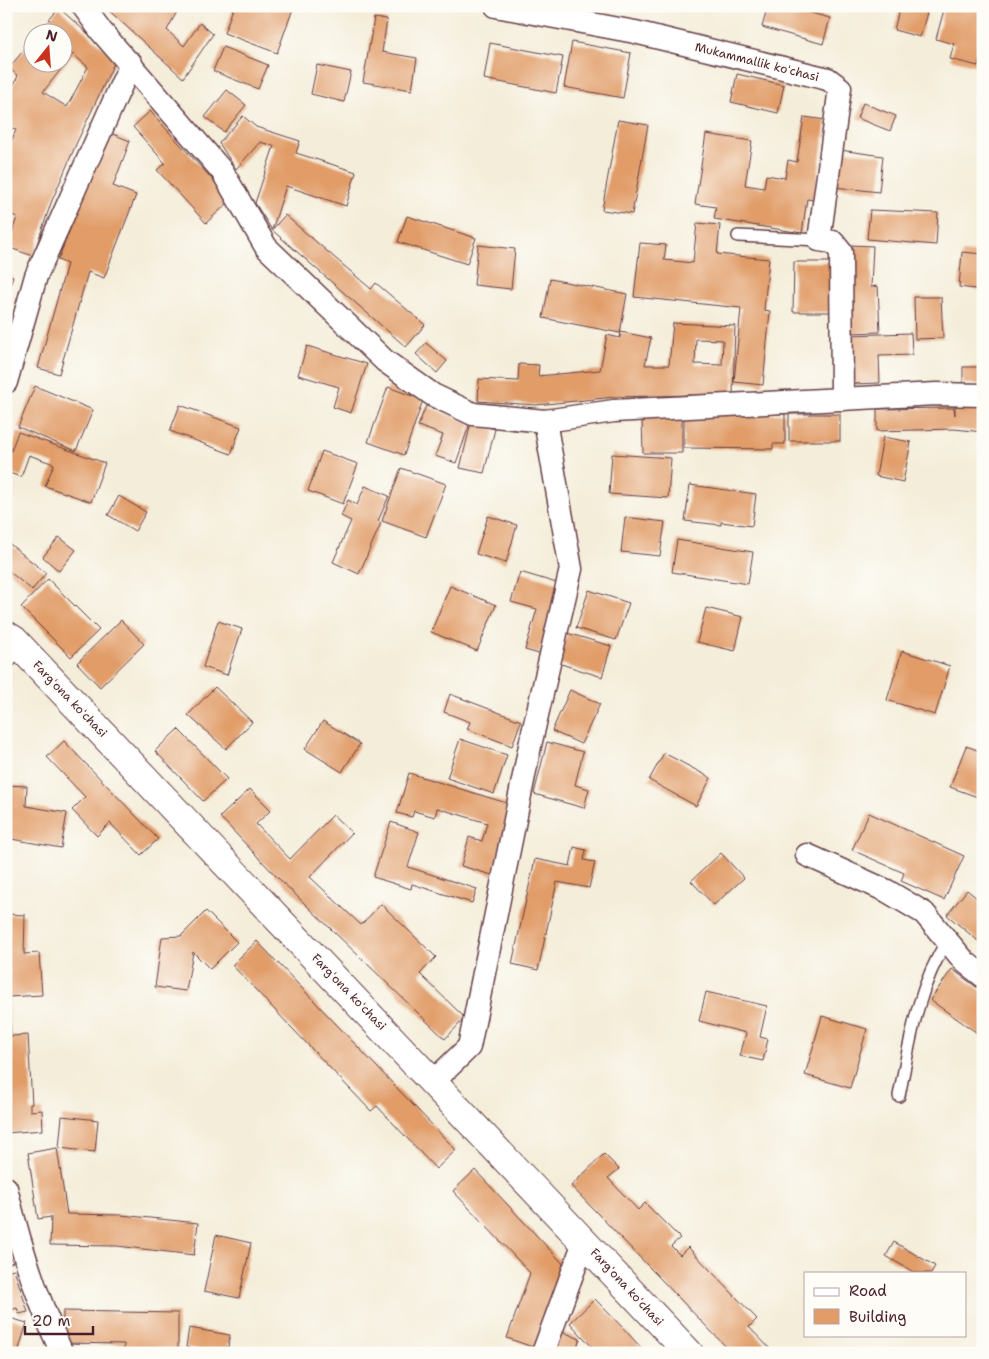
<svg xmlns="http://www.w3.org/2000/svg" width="989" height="1359" viewBox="0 0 989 1359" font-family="'Shantell Sans',sans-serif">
<rect width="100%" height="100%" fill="#fdfcf7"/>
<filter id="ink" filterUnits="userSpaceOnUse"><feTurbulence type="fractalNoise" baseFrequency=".02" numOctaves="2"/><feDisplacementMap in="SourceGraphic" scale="10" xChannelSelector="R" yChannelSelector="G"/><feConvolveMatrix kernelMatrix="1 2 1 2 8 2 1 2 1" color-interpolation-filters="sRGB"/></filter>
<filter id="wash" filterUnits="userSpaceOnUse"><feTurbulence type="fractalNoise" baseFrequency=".0096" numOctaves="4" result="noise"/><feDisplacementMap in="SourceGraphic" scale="20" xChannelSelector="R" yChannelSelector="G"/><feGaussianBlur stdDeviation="1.12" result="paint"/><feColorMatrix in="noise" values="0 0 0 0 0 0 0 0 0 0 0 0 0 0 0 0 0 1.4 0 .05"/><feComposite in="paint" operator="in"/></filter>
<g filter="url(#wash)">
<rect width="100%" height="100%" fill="#f4edd9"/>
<g id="blocks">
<g fill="#e19c68" fill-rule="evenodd">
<path d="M104 6H180L167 30 184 46 200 23 213 34 183 78Z"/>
<path d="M234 6H294L277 53 224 33Z"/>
<path d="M768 6H784L830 18 823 44 762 27Z"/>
<path d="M900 6H929L920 37 894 30Z"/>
<path d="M945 6H983V47L978 66 950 59 954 44 936 39Z"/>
<path d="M59 8 116 59 77 142 51 203 33 256 7 247 17 217 6 213V152L16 130 6 125V100L18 76 9 68 32 40V62H62V32H39ZM73 54 88 67 67 107 43 92Z"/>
<path d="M374 18 387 20 382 52 417 58 412 90 363 82Z"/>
<path d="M572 42 631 53 623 98 564 87Z"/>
<path d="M490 43 563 57 556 93 484 79Z"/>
<path d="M223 47 268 65 258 89 213 71Z"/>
<path d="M317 65 351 72 344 102 311 94Z"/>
<path d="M737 74 784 85 778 113 731 102Z"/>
<path d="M227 90 246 105 224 132 205 117Z"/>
<path d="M863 103 896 116 890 131 857 118Z"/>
<path d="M150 111 231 200 206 223 157 170 165 163 133 127Z"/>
<path d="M243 116 256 127 300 141 296 153 356 172 346 206 286 186 272 230 255 203 274 146 260 142 236 169 219 143Z"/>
<path d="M804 117 826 120 814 200 807 199 802 233 714 219 716 207 695 204 706 134 752 141 745 185 764 188 766 175 785 178 788 160 797 162Z"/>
<path d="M618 120 648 125 632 214 602 210Z"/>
<path d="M108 132 130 141 113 186 136 195 104 278 88 272 59 374 38 368 67 264 58 260Z"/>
<path d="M840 150 883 156 879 192 835 187Z"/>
<path d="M870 210 938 213 936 245 867 239Z"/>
<path d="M285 215 371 289 376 283 425 325 406 347 272 230Z"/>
<path d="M407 216 476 238 467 264 398 242Z"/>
<path d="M697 223 720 225 717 254 769 259 764 310 770 311 763 385 734 382 741 308 634 297 640 243 666 245 664 260 693 263Z"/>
<path d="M478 245 515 249 511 289 474 285Z"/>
<path d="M849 245 873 246 871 287 878 286 880 332 849 333Z"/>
<path d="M962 252 983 254V290L959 287Z"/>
<path d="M794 262H834V312H793Z"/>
<path d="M6 274 13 276 7 296H6Z"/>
<path d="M550 279 627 294 620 333 543 318Z"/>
<path d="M914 297H941L943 338 915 339Z"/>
<path d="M673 323 735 326 733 394 615 397 536 405 478 401 479 379 518 381 519 364 539 365 538 376 600 370 607 335 620 338 621 332 651 338 645 365H669ZM696 339 723 340 722 365 695 364Z"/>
<path d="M911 333 912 355 879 356 880 383 851 384 849 335Z"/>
<path d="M426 343 447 361 437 373 416 354Z"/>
<path d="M307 346 367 364 351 413 333 407 339 387 298 375Z"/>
<rect x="963" y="367" width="20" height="17"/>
<path d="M35 386 93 410 76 451 18 427Z"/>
<path d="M388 387 423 400 404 455 368 442Z"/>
<path d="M955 403 983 406V432L954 429 877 431V409L954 408 955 415Z"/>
<path d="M180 405 241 427 231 454 170 431Z"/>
<path d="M426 406 470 423 456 463 435 456 443 435 418 426Z"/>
<path d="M684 413 785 414V444H773V449L684 448Z"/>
<rect x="789" y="414" width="51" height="27"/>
<path d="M642 417H682V453H643Z"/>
<path d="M471 423 495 429 484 473 460 468Z"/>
<path d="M18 432 105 463 91 502 45 486 54 464 29 455 21 477 6 472V464Z"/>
<path d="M883 437 911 442 903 482 876 476Z"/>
<path d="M322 451 358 464 343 504 308 491Z"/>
<path d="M612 454 671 458 668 498 609 494Z"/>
<path d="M401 468 446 484 426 537 382 521Z"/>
<path d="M690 485 756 494 752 526 721 522V525L685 521Z"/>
<path d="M365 486 389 496 378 521 381 523 359 574 333 562 351 521 341 516 348 500 357 505Z"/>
<path d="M119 496 146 512 135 531 108 515Z"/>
<path d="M488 516 517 525 506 563 476 554Z"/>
<path d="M625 517 665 522 660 556 621 552Z"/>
<path d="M59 537 76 550 59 571 43 557Z"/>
<path d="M677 540 753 552 748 584 672 572Z"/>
<path d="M6 541 46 573 32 590 6 569Z"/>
<path d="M520 572 560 584 539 654 525 650 537 609 511 602Z"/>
<path d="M48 579 99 630 71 657 21 607Z"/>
<path d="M450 586 496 605 477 651 431 632Z"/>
<path d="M589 590 629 603 616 640 576 628Z"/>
<path d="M706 608 743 617 735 651 697 642Z"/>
<path d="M121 620 144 644 100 687 77 663Z"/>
<path d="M218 621 242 629 227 675 203 667Z"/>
<path d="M567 633 611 646 602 677 558 663Z"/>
<path d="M902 651 950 666 935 715 887 700Z"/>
<path d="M215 687 252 722 226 749 188 715Z"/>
<path d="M570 690 600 704 581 744 552 731Z"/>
<path d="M450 694 521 721 512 746 467 729 470 722 444 712Z"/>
<path d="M323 721 360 744 342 772 305 749Z"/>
<path d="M178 729 227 779 203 801 155 751Z"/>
<path d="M460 739 507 755 494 794 447 778Z"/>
<path d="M64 741 158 839 141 855 110 823 97 836 72 810 85 797 47 757Z"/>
<path d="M547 742 583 752 575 785 589 789 584 808 534 794Z"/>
<path d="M966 746 983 752V799L950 787Z"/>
<path d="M664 753 711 778 696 806 649 780Z"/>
<path d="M409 773 513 805 492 875 461 866 469 837 482 841 487 823 437 808 435 817 414 811 412 817 397 813Z"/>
<path d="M6 785 27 786 26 806 67 813 61 848 6 838Z"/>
<path d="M250 789 271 810 256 824 290 859 333 815 352 833 310 877 361 925 381 904 436 957 420 974 465 1018 445 1039 275 875 220 817Z"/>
<path d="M869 813 964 856 944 900 901 881 904 873 852 850Z"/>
<path d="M391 822 419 832 408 867 477 889 472 903 412 884 411 889 373 877Z"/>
<path d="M574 847 586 850 584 860 595 862 589 888 557 882 538 970 512 964 535 859 570 866Z"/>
<path d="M721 853 744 878 714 905 691 881Z"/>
<path d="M967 890 983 903V945L947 915Z"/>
<path d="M206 911 237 942 210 969 193 952 186 991 155 987 162 937 181 936Z"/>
<path d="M6 914 25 915 24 954 39 953 42 995 8 997 11 1036 28 1035 32 1104H30V1111L42 1110 43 1130 6 1133Z"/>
<path d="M257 941 456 1150 436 1169 377 1106 371 1111 232 965Z"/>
<path d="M952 969 983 992V1037L930 1000Z"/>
<path d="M706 992 767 1006 760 1037 768 1039 763 1061 740 1056 746 1033 699 1021Z"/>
<path d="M822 1016 867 1029 850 1088 805 1075Z"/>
<path d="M62 1116 98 1120 95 1152 59 1148Z"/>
<path d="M57 1148 67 1214 121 1215 198 1223 194 1255 117 1246 50 1245 51 1217 38 1219 28 1153Z"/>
<path d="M604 1154 619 1169 608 1178 638 1210 645 1203 680 1238 671 1246 680 1255 688 1247 757 1319 749 1327 774 1353H732L571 1186Z"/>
<path d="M475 1170 569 1270 538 1349 507 1338 530 1273 453 1191Z"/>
<path d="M216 1235 251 1243 239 1298 204 1291Z"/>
<path d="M894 1242 935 1266 931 1273H915L886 1256Z"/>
<path d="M6 1253 13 1262 6 1265Z"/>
<path d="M14 1269 28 1312 19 1314 17 1308 8 1311 6 1307V1271Z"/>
<path d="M595 1299 623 1328 646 1353H598L570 1323Z"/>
<path d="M63 1311 178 1313V1353H124V1344L63 1343Z"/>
<path d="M6 1317 27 1323 18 1352 6 1348Z"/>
<path d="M189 1328 230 1335 227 1353H210L186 1347Z"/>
<path d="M561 1331 580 1339 575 1353H552Z"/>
</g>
</g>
</g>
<g filter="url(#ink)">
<use href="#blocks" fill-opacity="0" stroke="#643e45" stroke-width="1"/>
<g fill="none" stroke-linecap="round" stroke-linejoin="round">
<g stroke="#643e45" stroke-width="14">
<g id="service">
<path d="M738 236 819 240"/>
<path d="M899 1096C910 1042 917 988 947 941"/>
</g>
</g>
<g stroke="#643e45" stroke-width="25">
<g id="minor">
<path d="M83 6 101 31 222 171 266 247 385 361 433 395 473 414 545 421 614 411 936 394 983 395"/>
<path d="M496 6 635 32 828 79 840 88 819 240 833 242 841 252 842 399"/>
<path d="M6 382 36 276 131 63"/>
<path d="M6 657 14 640"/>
<path d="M807 855 887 891 924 913 965 962 983 976"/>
<path d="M434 1081 469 1047 531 741 571 569 545 421"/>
<path d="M6 1188C19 1243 38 1301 62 1353"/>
<path d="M543 1353 584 1242"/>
</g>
</g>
<g stroke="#643e45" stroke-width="30">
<path id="tertiary" d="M6 635 14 640 689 1353"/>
</g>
<use href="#service" stroke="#fff" stroke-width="11"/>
<use href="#minor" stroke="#fff" stroke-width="22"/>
<use href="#tertiary" stroke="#fff" stroke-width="28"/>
</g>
</g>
<g text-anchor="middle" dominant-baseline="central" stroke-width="4.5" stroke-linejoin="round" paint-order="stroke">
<g font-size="12" fill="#4a1f2b" stroke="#fdfcf7">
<text transform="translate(757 62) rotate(14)">Mukammallik koʻchasi</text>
<text transform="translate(70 699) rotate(46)">Fargʻona koʻchasi</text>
<text transform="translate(349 992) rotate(46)">Fargʻona koʻchasi</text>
<text transform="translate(627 1287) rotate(47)">Fargʻona koʻchasi</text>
</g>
</g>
<rect width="989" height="1359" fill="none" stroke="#fdfcf7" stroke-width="25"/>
<rect x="804" y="1272" width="162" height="65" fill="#fdfcf7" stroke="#b5a4a5"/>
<rect x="814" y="1288" width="25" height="8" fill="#ffffff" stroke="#b5a4a5"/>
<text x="849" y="1296" font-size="15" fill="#4a1f2b">Road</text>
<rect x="814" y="1309" width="25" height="15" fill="#e19c68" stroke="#b5a4a5"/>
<text x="849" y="1322" font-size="15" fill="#4a1f2b">Building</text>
<g transform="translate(48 48) rotate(17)"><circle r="24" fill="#fdfcf7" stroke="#b5a4a5"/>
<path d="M0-4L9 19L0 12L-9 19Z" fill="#c8321e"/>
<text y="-8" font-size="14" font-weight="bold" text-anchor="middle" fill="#4a1f2b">N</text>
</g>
<path d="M25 1326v8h68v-8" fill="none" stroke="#4a1f2b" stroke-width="2.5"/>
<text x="32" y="1326" font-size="15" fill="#4a1f2b" stroke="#fdfcf7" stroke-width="4" paint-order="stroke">20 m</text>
</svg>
